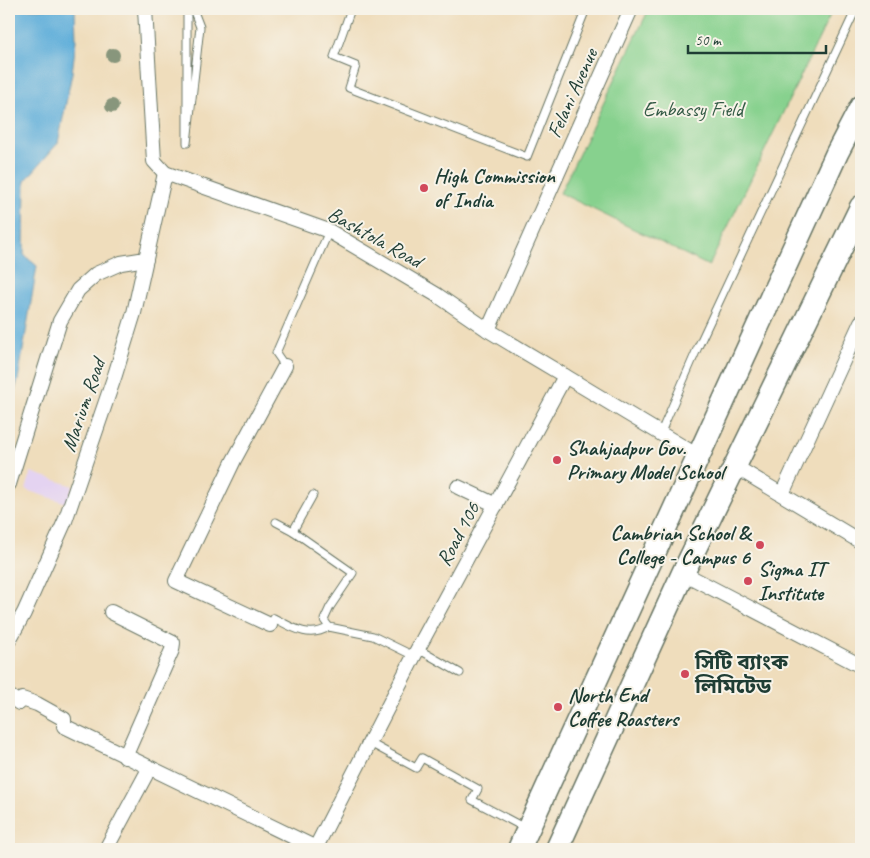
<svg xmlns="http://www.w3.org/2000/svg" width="870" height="858" viewBox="0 0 870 858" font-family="Caveat,'Noto Sans Bengali',sans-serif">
<rect width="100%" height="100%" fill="#f7f3e8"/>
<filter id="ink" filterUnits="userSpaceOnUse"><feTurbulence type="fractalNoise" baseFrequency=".02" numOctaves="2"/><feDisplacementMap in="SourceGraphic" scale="10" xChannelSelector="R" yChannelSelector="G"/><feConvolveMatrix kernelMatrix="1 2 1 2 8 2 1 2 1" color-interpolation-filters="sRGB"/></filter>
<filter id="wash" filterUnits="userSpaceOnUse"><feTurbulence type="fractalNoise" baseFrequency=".0096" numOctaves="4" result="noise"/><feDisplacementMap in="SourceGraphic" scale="20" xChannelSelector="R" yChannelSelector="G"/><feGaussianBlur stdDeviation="1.12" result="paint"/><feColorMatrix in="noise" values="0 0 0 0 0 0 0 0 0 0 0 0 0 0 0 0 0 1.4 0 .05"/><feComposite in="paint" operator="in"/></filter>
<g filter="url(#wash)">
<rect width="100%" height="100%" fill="#efddbc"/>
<path fill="#e4d3f1" d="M31 472 73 486 67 503 26 490Z"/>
<path fill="#87d18e" stroke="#538761" d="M649 9H833L709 266 560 193Z"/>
<path fill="#60afda" stroke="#407687" d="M9 9H75L76 40 72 73 58 143 25 181 24 255 37 266 18 380 9 410Z"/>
</g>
<g filter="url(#ink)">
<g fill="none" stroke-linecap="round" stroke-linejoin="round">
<g stroke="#687564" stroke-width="9">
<g id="service">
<path d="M187 9V143L200 27 193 9"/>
<path d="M351 9 334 57 356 66 349 88 527 157 586 9"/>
<path d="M285 366 276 353 329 231"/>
<path d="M661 432 698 347 856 9"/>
<path d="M293 531 313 495"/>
<path d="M270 625 274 618C293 628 309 639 329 627L324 620 330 607 353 573 293 531 276 522"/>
<path d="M329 627 373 636 414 656"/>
<path d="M418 649 460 673"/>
<path d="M370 743 416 768 422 758 478 789 472 800 525 828"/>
</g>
</g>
<g stroke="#687564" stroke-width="16">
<g id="minor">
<path d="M145 9 154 161 165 173 329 231 437 295 488 330 565 376"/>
<path d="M488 330 631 9"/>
<path d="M736 467 861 542"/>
<path d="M9 484 60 321 78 290 96 274 121 263 146 259"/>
<path d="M458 487 496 505"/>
<path d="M782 494 861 322"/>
<path d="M683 573 861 666"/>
<path d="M111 612 173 643 172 650 125 757"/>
<path d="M270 625 176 581 234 460 285 366"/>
<path d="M9 640 24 613 65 521 115 375 134 313 165 173"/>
<path d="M9 696 19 703 22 699 37 704 64 719V726L316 848"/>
<path d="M106 849 149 769"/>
<path d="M315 849 414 656 565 376 698 456"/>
</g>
</g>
<g stroke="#687564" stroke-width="25">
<g id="primary">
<path d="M519 849 837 153 861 107"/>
<path d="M557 849 683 573 861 207"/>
</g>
</g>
<use href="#service" stroke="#fff" stroke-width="7"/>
<use href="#minor" stroke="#fff" stroke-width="14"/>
<use href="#primary" stroke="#fff" stroke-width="22"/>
</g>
<g fill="#88967b">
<circle cx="113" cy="55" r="7"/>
<circle cx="112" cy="106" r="7"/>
</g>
</g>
<g fill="#d1495b" stroke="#f7f3e8" stroke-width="2">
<circle cx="424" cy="188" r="5"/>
<circle cx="557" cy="460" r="5"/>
<circle cx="760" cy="545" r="5"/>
<circle cx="748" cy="581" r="5"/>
<circle cx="685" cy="674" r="5"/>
<circle cx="558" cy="707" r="5"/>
</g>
<g text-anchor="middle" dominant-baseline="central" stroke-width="4" stroke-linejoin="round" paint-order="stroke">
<g font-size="21" fill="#1f3d34" stroke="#f7f3e8">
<text transform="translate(572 93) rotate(-66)">Felani Avenue</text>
<text transform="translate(375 237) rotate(29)">Bashtola Road</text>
<text transform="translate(83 405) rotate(-71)">Marium Road</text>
<text transform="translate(458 534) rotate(-62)">Road 106</text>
</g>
<g font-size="21" fill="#345b46" stroke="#f7f3e8">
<text x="693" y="109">Embassy Field</text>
</g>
<g font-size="21" font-weight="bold" fill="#1f3d34" stroke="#f7f3e8" text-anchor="start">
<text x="434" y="176">High Commission<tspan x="434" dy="24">of India</tspan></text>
<text x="567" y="448">Shahjadpur Gov.<tspan x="567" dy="24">Primary Model School</tspan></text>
<text x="750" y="533" text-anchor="end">Cambrian School &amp;<tspan x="750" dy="24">College - Campus 6</tspan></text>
<text x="758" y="569">Sigma IT<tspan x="758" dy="24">Institute</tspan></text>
<text x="695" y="662">সিটি ব্যাংক<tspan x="695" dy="24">লিমিটেড</tspan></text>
<text x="568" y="695">North End<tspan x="568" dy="24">Coffee Roasters</tspan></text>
</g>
</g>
<rect width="870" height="858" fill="none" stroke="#f7f3e8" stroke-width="30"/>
<path d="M688 45v8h138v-8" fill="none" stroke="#1f3d34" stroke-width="2.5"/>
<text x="695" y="45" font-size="15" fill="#1f3d34" stroke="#f7f3e8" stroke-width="4" paint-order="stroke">50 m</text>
</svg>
